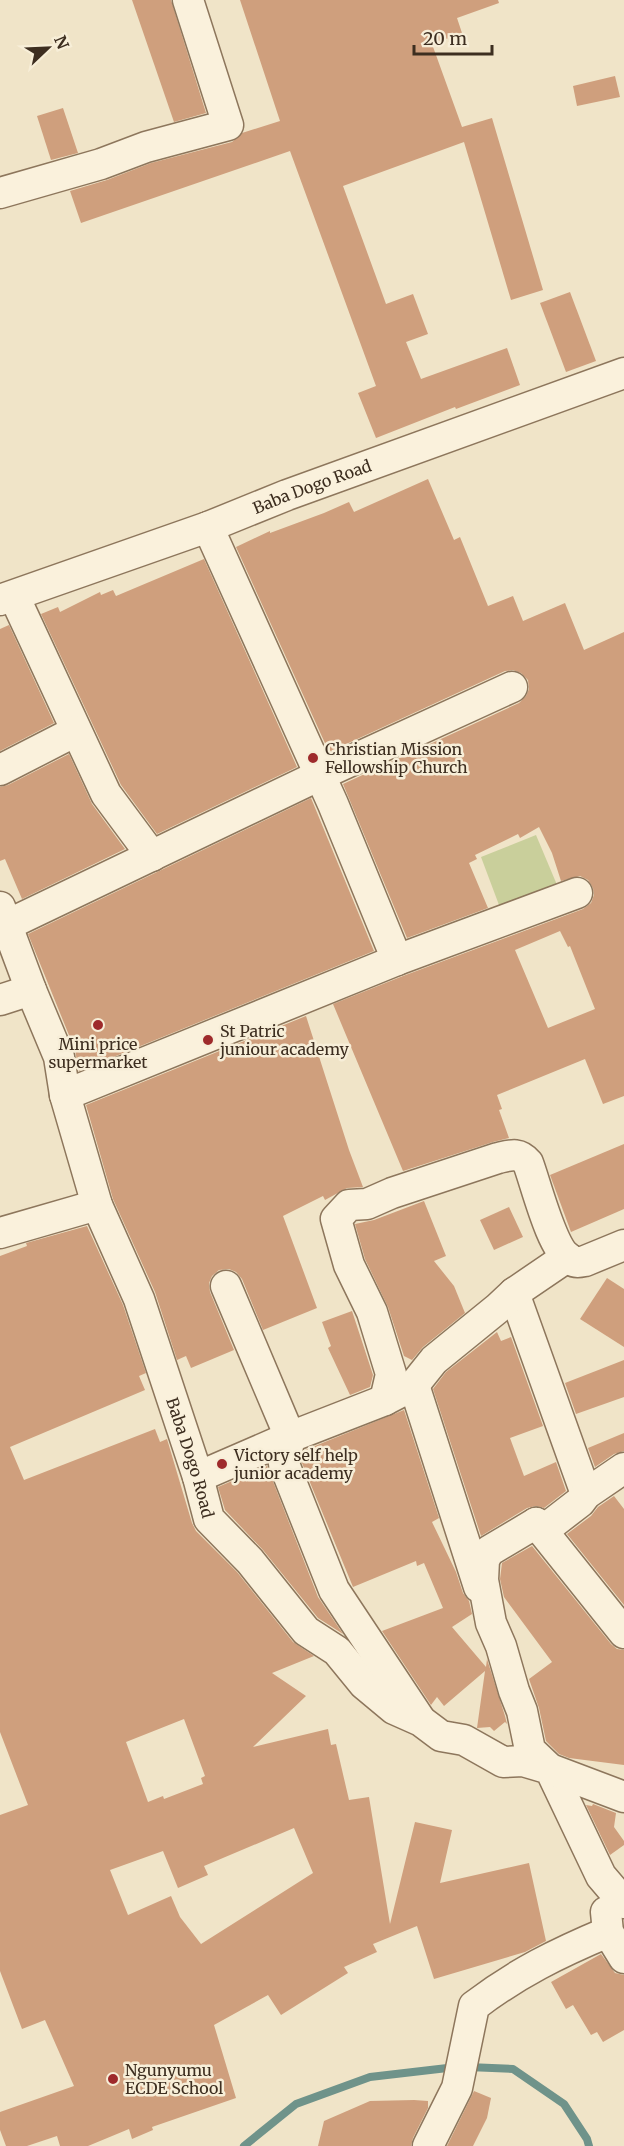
<svg xmlns="http://www.w3.org/2000/svg" width="624" height="2146" viewBox="0 0 624 2146" font-family="Merriweather,serif">
<rect width="100%" height="100%" fill="#f0e4c8"/>
<path fill="#c9cf9b" d="M536 835 560 892 502 913 481 857Z"/>
<g fill="none" stroke-linecap="round" stroke-linejoin="round">
<g stroke="#6f938a" stroke-width="8">
<path d="M468 2067 513 2069 564 2104 587 2139 589 2146"/>
<path d="M244 2146 296 2104 370 2077 456 2067"/>
</g>
</g>
<g fill="#cf9f7d" fill-rule="evenodd">
<path d="M132 0H171L206 113 174 122Z"/>
<path d="M240 0H498L499 3 457 18 462 33 432 44 462 127 492 118 543 290 511 300 464 142 343 186 386 304 413 294 428 334 406 342 421 379 507 348 520 385 456 409 455 407 376 438 358 393 376 386 290 151 81 223 70 191 107 180 151 163 232 142 242 133 280 121Z"/>
<path d="M615 76 620 97 577 106 573 86Z"/>
<path d="M63 108 78 153 51 160 37 116Z"/>
<path d="M570 292 596 361 566 372 540 303Z"/>
<path d="M428 479 454 540 460 537 488 606 513 596 523 621 565 603 584 650 624 632V1096L603 1104 585 1059 497 1095 502 1109 499 1110 509 1138 493 1142 403 1171 333 1004 403 976 583 909 591 903 594 895 593 888 588 880 580 876 561 881 552 853 539 827 520 838 518 834 475 855 477 859 469 863 488 908 407 938 343 784 519 703 526 696 529 689 528 680 521 673 513 670 505 671 329 752 236 547 270 531V533L324 513 349 502 354 512ZM560 931 568 947 570 946 595 1009 548 1028 515 950Z"/>
<path d="M204 559 297 767 157 834 121 785 41 614 58 607 60 612 100 592 101 595 113 590 116 596Z"/>
<path d="M9 625 54 723 0 751V629Z"/>
<path d="M69 754 92 804 125 849 22 899 5 859 0 861V787L8 785Z"/>
<path d="M311 798 374 951 79 1071 75 1050 28 934Z"/>
<path d="M306 1016 349 1150 363 1187 347 1188 325 1200 323 1196 283 1216 317 1308 263 1330 242 1279 236 1272 229 1269 219 1270 212 1276 209 1283 210 1292 234 1350 191 1368 186 1356 177 1360 155 1292 113 1199 86 1105Z"/>
<path d="M624 1144V1209L571 1232 550 1175Z"/>
<path d="M424 1201 446 1256 434 1261 454 1286 465 1313 423 1347 412 1360 404 1356 388 1307 365 1259 355 1224 374 1220Z"/>
<path d="M509 1207 523 1237 494 1250 480 1220Z"/>
<path d="M87 1226 123 1305 146 1373 139 1376 145 1390 10 1447 24 1480 155 1429 160 1442 167 1439 192 1523 196 1531 237 1572 293 1642 314 1656 272 1673 306 1696 253 1747 328 1729 331 1745 336 1744 349 1800 369 1797 390 1924 415 1822 452 1830 440 1883 529 1863 546 1941 525 1952 434 1979 417 1926 373 1944 377 1952 344 1967 348 1973 281 2015 268 1995 214 2025 236 2098 152 2127 153 2130 132 2139 129 2129 88 2146H60L57 2136 27 2146H6L0 2130V2112L74 2086 45 2020 22 2029 0 1971V1815L28 1805 0 1732V1256L27 1246 26 1243ZM184 1719 205 1776 201 1778 203 1784 164 1799 163 1796 148 1802 126 1742ZM294 1828 313 1873 201 1944 180 1917 171 1896 128 1915 110 1870 163 1851 178 1888 208 1875 204 1866Z"/>
<path d="M607 1278 624 1289V1347L580 1319Z"/>
<path d="M352 1311 373 1375 370 1387 350 1395 328 1348 331 1346 322 1322Z"/>
<path d="M497 1332 501 1341 511 1337 543 1426 510 1438 524 1476 556 1462 566 1491 544 1508 536 1506 527 1508 481 1536 433 1389 446 1372Z"/>
<path d="M624 1360V1397L576 1414 565 1383Z"/>
<path d="M404 1410 439 1518 432 1522 456 1572 463 1593 469 1601 472 1614 452 1627 486 1667 487 1659 505 1716 507 1724 505 1722 494 1731 490 1727 477 1728 485 1671 444 1706 437 1697 431 1705 382 1631 443 1608 424 1563 417 1566 416 1561 353 1587 302 1463 305 1450Z"/>
<path d="M624 1433V1451L614 1454 595 1467 588 1448Z"/>
<path d="M267 1466 318 1597 343 1634 318 1618 263 1550 225 1510 218 1487Z"/>
<path d="M614 1496 624 1509V1605L567 1534 591 1516 598 1507Z"/>
<path d="M532 1546 611 1644 617 1649 624 1650V1765L569 1758 559 1754 546 1741 539 1708 529 1679 552 1662 504 1597 500 1579 502 1563Z"/>
<path d="M593 1804 616 1813 614 1827 624 1841V1845L610 1855 586 1805 592 1806Z"/>
<path d="M601 1954 615 1973 624 1975V2030L603 2042 597 2032 591 2035 573 2005 566 2009 551 1982Z"/>
<path d="M474 2091 491 2098 487 2118 473 2146H447Z"/>
<path d="M414 2100 428 2101V2108L413 2138 411 2146H318L324 2121 370 2101Z"/>
</g>
<g fill="none" stroke-linecap="round" stroke-linejoin="round">
<g stroke="#8d765c" stroke-width="33">
<g id="minor">
<path d="M0 193 101 164 146 147 228 125 188 0"/>
<path d="M208 527 333 804 397 960"/>
<path d="M14 596 106 794 152 856"/>
<path id="s1" d="M0 600 208 527 287 495 624 373"/>
<path d="M0 770 76 731"/>
<path id="s2" d="M0 907 31 990 59 1057 65 1095 97 1205 139 1299 198 1477 209 1519 250 1561 306 1631 337 1651 364 1684 394 1709 421 1721 441 1736 464 1740 503 1762 523 1761 550 1769 601 1876 624 1903"/>
<path d="M7 925 320 775 512 687"/>
<path d="M0 1000 31 990"/>
<path d="M65 1095 397 960 577 893"/>
<path d="M0 1233 97 1205"/>
<path d="M226 1286 290 1437 284 1464 334 1590 419 1718"/>
<path d="M514 1293 586 1494"/>
<path d="M414 1385 479 1587"/>
<path d="M385 1400 391 1374 372 1312 349 1265 336 1219 349 1205 367 1204 392 1193 498 1158C511 1155 519 1152 528 1163 536 1184 552 1251 571 1260 576 1263 580 1262 585 1261L624 1245"/>
<path d="M624 1468 586 1494 580 1502 545 1529 536 1523 489 1551 484 1560 483 1580 491 1623 501 1646 514 1691 522 1711 530 1750 550 1769 624 1797"/>
<path d="M198 1477 290 1437 385 1400 414 1385 434 1360 498 1308 514 1293 567 1257"/>
<path d="M536 1523 624 1633"/>
<path d="M606 1912 608 1932 624 1958"/>
<path d="M428 2146 457 2088 474 2006C517 1973 558 1953 608 1932"/>
</g>
</g>
<use href="#minor" stroke="#faf1dc" stroke-width="30"/>
</g>
<g fill="#9e2a2b" stroke="#f7eed8" stroke-width="2">
<circle cx="313" cy="758" r="6"/>
<circle cx="98" cy="1025" r="6"/>
<circle cx="208" cy="1040" r="6"/>
<circle cx="222" cy="1464" r="6"/>
<circle cx="113" cy="2079" r="6"/>
</g>
<g text-anchor="middle" dominant-baseline="central" stroke-width="5" stroke-linejoin="round" paint-order="stroke">
<g font-size="16" fill="#3d2e20" stroke="#f7eed8">
<text stroke="none"><textPath href="#s1" startOffset="332">Baba Dogo Road</textPath></text>
<text stroke="none"><textPath href="#s2" startOffset="584">Baba Dogo Road</textPath></text>
</g>
<g font-size="16" fill="#3d2e20" stroke="#f7eed8" text-anchor="start">
<text x="325" y="749">Christian Mission<tspan x="325" dy="18">Fellowship Church</tspan></text>
<text x="220" y="1031">St Patric<tspan x="220" dy="18">juniour academy</tspan></text>
<text x="98" y="1044" text-anchor="middle">Mini price<tspan x="98" dy="18">supermarket</tspan></text>
<text x="234" y="1455">Victory self help<tspan x="234" dy="18">junior academy</tspan></text>
<text x="125" y="2070">Ngunyumu<tspan x="125" dy="18">ECDE School</tspan></text>
</g>
</g>
<g transform="translate(48 48) rotate(67)" stroke="#f7eed8" stroke-width="4.5" paint-order="stroke">
<path d="M0-4.5L10 22L0 15L-10 22Z" fill="#3d2e20"/>
<text y="-9" font-size="16" font-weight="bold" text-anchor="middle" fill="#3d2e20">N</text>
</g>
<path d="M414 45v9h78v-9" fill="none" stroke="#3d2e20" stroke-width="3"/>
<text x="423" y="45" font-size="18" fill="#3d2e20" stroke="#f7eed8" stroke-width="4.5" paint-order="stroke">20 m</text>
</svg>
